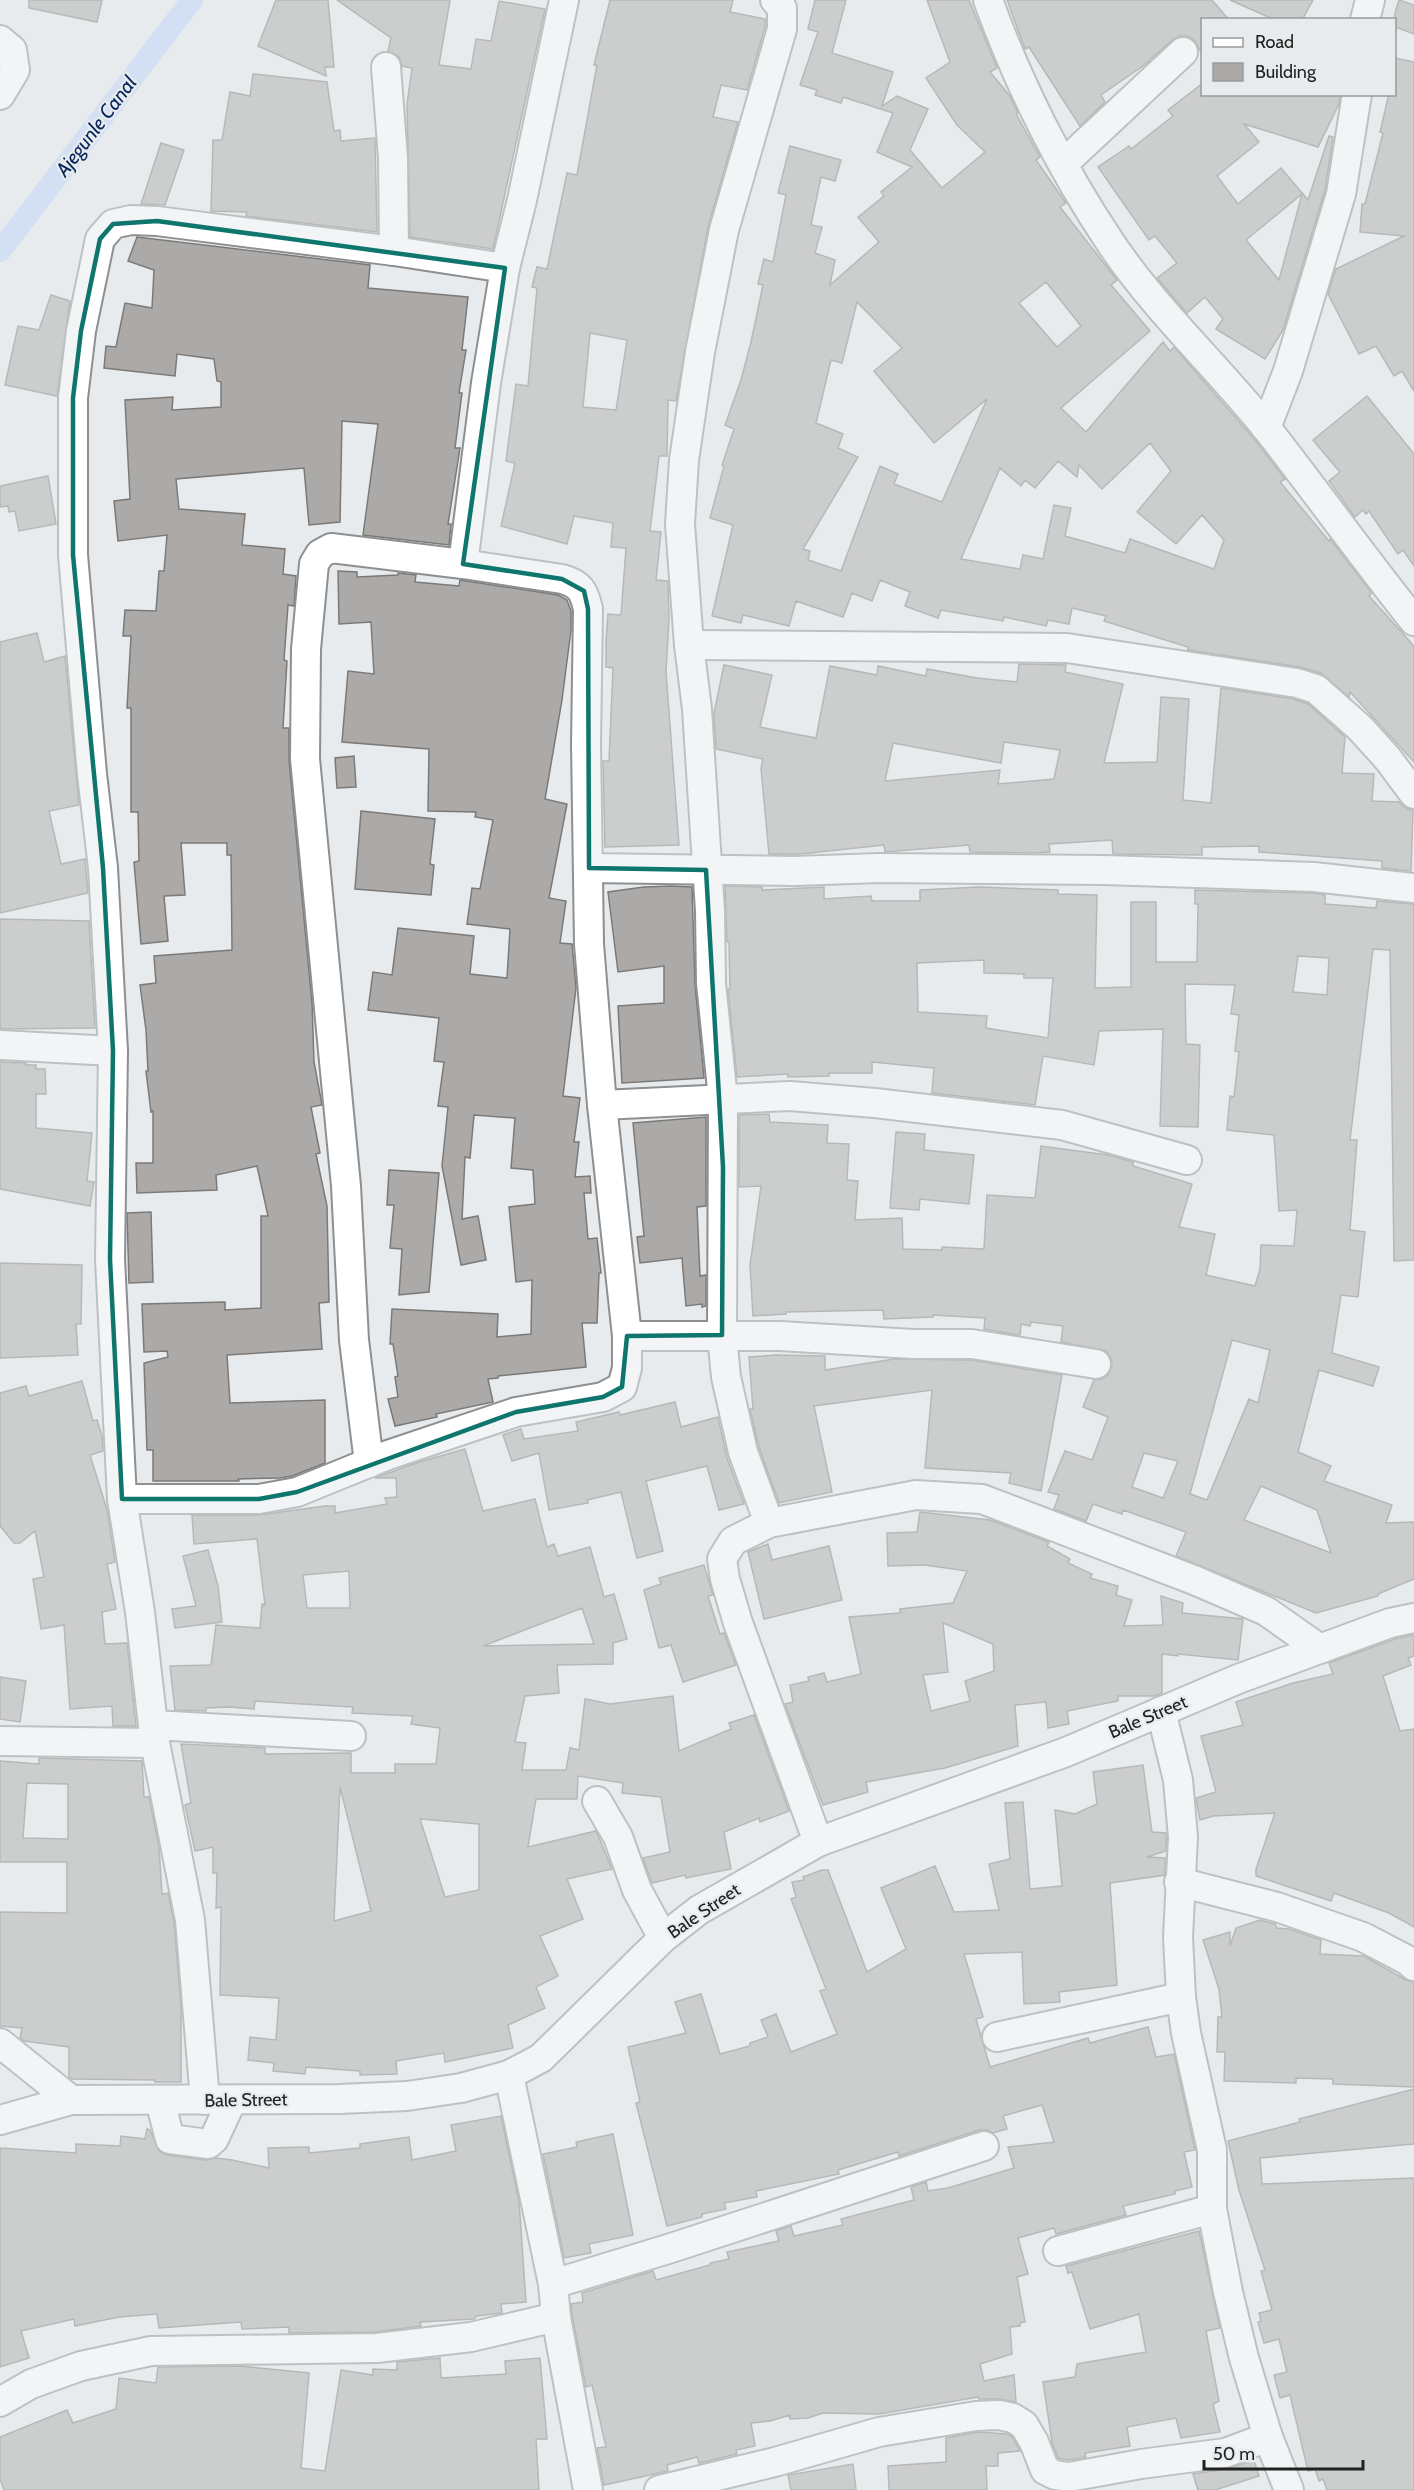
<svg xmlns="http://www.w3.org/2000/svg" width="1414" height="2490" viewBox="0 0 1414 2490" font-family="Cabin,sans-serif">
<rect width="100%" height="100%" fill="#e8ebed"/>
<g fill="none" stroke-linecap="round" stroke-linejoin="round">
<path stroke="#bad2fb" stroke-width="22" d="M0 251 192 0"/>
</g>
<g fill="#acaaa8" stroke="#7c7a78" stroke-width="1.5" fill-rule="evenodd">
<path d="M29 0H102L97 22 29 8Z"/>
<path d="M276 0H328L334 67H325L326 76 258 46Z"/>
<path d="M337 0H450L439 65 471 69 476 39 491 41 499 1 545 9 493 249 410 237 407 104 412 68 402 66 399 57 388 51 391 38Z"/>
<path d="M610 0H733L730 12 765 19V27L747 90 721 85 713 117 738 122 708 227 676 401 668 400 667 456H659L650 531 661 532 656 580 668 581 669 618 666 672 679 845 605 847 603 761H609L613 668 606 667V641L608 614 621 615 626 548 611 547 613 523 574 516 567 544 501 526 515 463 506 461 516 384 528 386 537 288 532 287 537 267 547 269 567 173 577 175 597 65H594ZM590 333 627 340 616 410 583 407Z"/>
<path d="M815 0H846L832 53 893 72 882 106 897 96 928 109 910 150 942 188 985 152 957 125 926 78 950 62 927 0H969L997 68 990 72 1009 95 1018 113 1016 114 1040 157 1036 160 1066 203 1060 207 1117 280 1111 285 1150 331 1061 408 1086 432 1163 342 1170 351 1174 347 1255 440 1285 479 1280 482 1329 541 1330 539 1372 593 1369 596 1414 646V762L1350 692 1349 697 1321 673 1300 667 1188 650V647L1104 621 1106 616 1072 608 1069 624 1048 620 1046 626 1004 617 1003 621 941 610 938 618 905 606 910 592 880 580 872 601 852 593 843 617 796 601 789 626 743 615 741 623 712 616 733 525 710 518 724 466 722 465 734 429 725 425 741 380 751 342 763 285 758 284 764 259 773 262 786 195 778 193 790 146 841 160 835 181 821 177 811 225 822 227 815 253 835 260 830 285 879 242 858 217 884 196 881 192 912 167 877 152 893 113 843 97 841 103 815 95 817 90 800 85 818 32 808 29ZM1046 282 1081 326 1057 347 1019 303ZM857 302 902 348 874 371 934 443 987 399 942 502 894 484 898 474 880 466 841 571 808 560 810 551 803 549 858 457 838 448 843 434 816 423 831 360 842 363ZM1150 443 1171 471 1137 512 1176 544 1202 515 1224 540 1214 569 1130 539 1125 553 1065 536 1071 508 1054 505 1043 559 1023 555 1020 569 961 559 1000 468 1021 486 1025 480 1035 488 1058 461 1077 477 1079 465 1102 489Z"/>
<path d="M1007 0H1212L1229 20H1203V56L1195 41 1188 36H1180L1172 40 1143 66 1101 95 1105 102 1080 126 1029 47 1025 49Z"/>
<path d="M1230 0H1313L1302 20H1275Z"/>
<path d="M1399 0 1414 5V34L1395 27V13Z"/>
<path d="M1395 58 1414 62V391L1402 371 1394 376 1376 346 1359 354 1328 294 1336 269 1404 236 1360 232 1362 204H1365L1383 133 1380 132 1389 94H1395Z"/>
<path d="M253 74 327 82 334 131 340 130 341 141 375 138 377 232 246 216 247 212 211 211 213 140H222L230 92 250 96Z"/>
<path d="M1203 83V94H1340L1339 104 1318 147 1244 124 1259 142 1217 176 1238 204 1281 168 1308 200 1329 136 1333 137 1325 190 1283 330 1265 359 1216 329 1223 319 1205 297 1187 313 1179 304 1157 278 1177 263 1155 236 1149 240 1098 167 1129 146 1131 149 1173 116 1168 110ZM1302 194 1279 280 1246 240Z"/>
<path d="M161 143 184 150 165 205 141 204Z"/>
<path d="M137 237 370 265 368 288 468 297 462 350H466L459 393H462L455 448H460L448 524H451L449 545 363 535 378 424 342 421 340 522 309 525 304 468 176 479 179 509 245 514 242 545 285 549 283 574 296 576 294 606 288 605 284 660 287 661 283 728H289V761L312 1003 314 1062 322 1105 311 1107 320 1153 316 1154 327 1206 329 1302 319 1303 322 1349 227 1355 230 1403 325 1400V1463L292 1476 280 1478 238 1479 239 1481H153V1450H147L144 1363 168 1357 167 1351 144 1352 142 1304 225 1302V1310L261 1308V1216H268L257 1166 216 1175 217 1190 137 1193 136 1163H153V1111L151 1112 146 1071H148L146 1030 140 985 156 983 154 956 232 950 231 855H227V843H181L185 895 164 896 168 941 141 944 134 862 139 861 138 812H131V708H127L131 636H123L125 610 156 611 159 571H164L167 535 118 541 114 501 130 499 125 400 173 397 172 410 221 407V382L217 381 214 359 177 354 175 376 104 368 106 346 116 347 125 303 152 308 154 270 128 261Z"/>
<path d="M51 295 70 301 57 396 5 385 18 326 39 330Z"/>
<path d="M1367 396 1414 454V566L1403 550 1398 554 1369 511 1366 514 1363 510 1355 517 1329 481 1340 472 1313 440Z"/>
<path d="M48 476 56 524 19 531 15 511 9 512 8 506 0 507V486Z"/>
<path d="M338 571 357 572V577L398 575V573L416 575 415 582 459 586 460 580 558 595 567 600 571 611V630L562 700 545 799 567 804 549 898 566 901 560 943 572 944 576 988 563 1096 580 1098 574 1142H579L575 1177 590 1176 591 1193H584L588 1239 597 1238 601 1273H599L597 1323H582L586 1367 498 1376V1378L488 1379 493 1402 436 1414 437 1417 395 1426 388 1399 398 1397 395 1377 398 1376 393 1344H390L392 1309 498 1314 497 1337 531 1334 532 1280 516 1282 509 1207 535 1204 533 1170 511 1168 515 1118 474 1115 470 1158 465 1157 462 1219 478 1216 486 1260 461 1265 442 1166 448 1107 438 1106 444 1062 434 1061 439 1018 368 1010 373 972 392 975 398 928 474 936 470 974 507 978 510 929 467 924 472 888 480 889 493 820 475 817 476 812 428 811 429 749 342 742 348 671 374 674 371 622 339 624Z"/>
<path d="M37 633 44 662 65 656 79 805 49 811 61 864 85 859 88 893 0 913V642Z"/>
<path d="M1019 664 1066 665 1065 672 1123 684 1104 763 1157 762 1161 697 1189 699 1183 800 1211 803 1221 688 1293 699 1308 704 1345 737 1342 773 1374 774 1372 801 1399 802 1407 809 1413 810 1411 871 1382 868V861L1259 852V846L1202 847V855L1113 854 1112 840 1049 844 1050 852 1034 853 970 852 969 845 885 852 884 845 801 854H769L761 768 763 759 716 749 714 713 724 665 772 675 760 727 816 738 830 666 877 675 878 666 926 676 927 669 977 678 1017 682ZM1004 742 1060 750 1054 779 998 784 1000 770 885 781 893 743 1001 763Z"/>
<path d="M354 756 356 787 337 788 335 758Z"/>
<path d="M361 811 435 819 430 864 434 865 431 895 355 889Z"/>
<path d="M671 886 692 887 695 985 704 1078 622 1083 618 1006 664 1003V966L618 972 608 892 644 887Z"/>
<path d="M725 886 762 887V890L824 887V899L871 896 872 901H920V890L980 887 1058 890V894L1097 895 1095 988 1131 987V902H1156V962H1197L1198 904H1195V890L1313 893 1325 895V904L1376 908 1377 901 1414 904V1260L1394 1261 1390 950 1373 949 1350 1140H1357L1350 1230 1365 1232 1358 1297 1341 1295 1332 1353 1379 1367 1373 1386 1319 1370 1298 1452 1331 1466 1324 1481 1392 1505 1386 1523 1414 1522V1579L1378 1594V1596L1316 1613 1176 1556 1186 1532 1123 1510 1122 1514 1093 1504 1086 1521 1054 1509 1059 1495 1048 1492 1065 1451 1092 1460 1108 1417 1083 1407 1094 1380 1102 1379 1108 1375 1112 1366 1111 1358 1106 1351 1061 1342 1063 1326 1031 1322 1030 1326 1021 1324 1020 1335 984 1329 985 1318 933 1315V1317L884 1319 883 1310 786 1312V1314L753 1316 750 1265 761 1186 739 1187V1115L769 1114 770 1122 828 1125 827 1143 849 1144 847 1180 858 1181 855 1220 902 1218 903 1249 942 1250V1247L984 1249 987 1195 1035 1198 1041 1146 1108 1155 1133 1162V1166L1192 1184 1179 1227 1215 1234 1206 1275 1255 1286 1260 1269 1261 1245 1294 1246 1297 1210 1279 1211 1274 1135 1227 1130 1230 1096 1234 1097 1239 1052 1235 1051 1239 1015 1231 1014 1235 985 1185 984 1186 1044 1200 1045 1198 1127 1160 1126 1163 1029 1099 1031 1094 1065 1043 1056 1035 1105 932 1093 934 1068 872 1062V1073H829V1076L788 1077V1074L737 1077 728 989H730L729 942H727ZM1298 956 1329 958 1327 995 1293 992ZM984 960V973L1024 974V978H1053L1048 1038 986 1028 987 1016 918 1012 917 963ZM1232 1340 1270 1350 1258 1403 1249 1399 1207 1500 1190 1494ZM1144 1453 1178 1461 1163 1498 1132 1487ZM1261 1486 1317 1510 1331 1553 1244 1520Z"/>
<path d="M0 919 89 921 95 1028 0 1029Z"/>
<path d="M0 1062 26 1063V1065H36V1069H45L46 1094H36V1128L92 1133 87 1181 94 1182 90 1206 0 1189Z"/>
<path d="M706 1117V1206L697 1207 700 1276 706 1275V1306L702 1307V1304L686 1306 682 1258 640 1263 637 1237 644 1236 633 1123Z"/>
<path d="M896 1132 925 1134 924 1150 974 1155 969 1204 920 1199 919 1210 890 1208Z"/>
<path d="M389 1170 439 1173 429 1292 399 1295 402 1249 390 1248 394 1205H387Z"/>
<path d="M151 1212 153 1282 129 1283 127 1213Z"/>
<path d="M0 1263 82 1265 81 1324H76L78 1355 0 1358Z"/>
<path d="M776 1355 825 1356V1370L894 1359 971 1360 1062 1375 1041 1491 1009 1483 1011 1473 925 1468 932 1390 814 1406 832 1492 779 1503 759 1447 750 1409H753L749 1357Z"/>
<path d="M82 1381 93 1421 97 1420 102 1436 103 1451 90 1455 107 1510 115 1562 107 1564 116 1609 102 1612 105 1644 127 1643 136 1726H113L112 1706 70 1709 64 1625 41 1629 33 1579 44 1577 35 1531 20 1543H14L0 1526V1393L26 1386 29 1396Z"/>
<path d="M675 1402 681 1427 718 1417 727 1458 744 1504 719 1510 707 1466 646 1481 663 1551 637 1558 621 1492 587 1500 588 1503 549 1510 539 1453 512 1461 503 1435 521 1429 524 1439 578 1431 576 1422 619 1412 620 1415Z"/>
<path d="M465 1449 483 1511 535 1499 547 1547 554 1544 558 1556 590 1547 604 1597 614 1594 627 1639 613 1643V1664L557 1665 559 1693 525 1696 515 1742 526 1743 522 1770H566L570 1748 579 1750 585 1699 610 1704 673 1696 679 1751 731 1729 729 1723 754 1715 789 1811 760 1822 759 1818 724 1832 731 1869 686 1878 685 1875 652 1883 643 1858 670 1852 661 1797 622 1793 623 1783 578 1776 577 1799H536L528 1847 596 1831 612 1869 567 1879 583 1919 540 1936 558 1976 536 1987 545 2008 508 2025 513 2048 445 2062 444 2053 396 2061 397 2074 360 2075V2071L306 2067 305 2074 273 2071 274 2063 248 2060 250 2037 276 2040 279 1998 220 1995 221 1907 216 1908 217 1873H213V1847L195 1851 185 1805 191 1803 181 1744 265 1748V1754L351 1753V1773H395V1764H436L440 1728 411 1724 413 1716 352 1713 353 1707 302 1704 255 1701 254 1709 229 1707 206 1708V1711L175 1710 170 1666 211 1665 216 1625 260 1628 262 1604 265 1605 257 1539 194 1544 192 1515H259L325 1506H335V1513L387 1504 385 1498 397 1497 396 1478H375L416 1463ZM349 1571 350 1608H307L303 1575ZM582 1608 594 1644 483 1646ZM340 1787 371 1911 334 1921ZM420 1819 479 1824V1890L445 1897Z"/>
<path d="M920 1512 990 1520 1049 1542 1047 1546 1070 1559 1068 1563 1092 1574 1090 1578 1118 1586 1116 1595 1132 1600 1124 1626 1163 1625 1161 1596 1183 1603 1182 1613 1243 1619 1238 1660 1178 1654V1656L1162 1654V1693L1156 1696H1118V1701L1067 1711 1069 1724 1048 1728 1046 1702 1015 1705 1018 1746 945 1768 866 1782 868 1792 823 1805 785 1704 793 1702 790 1685 809 1681 808 1677 824 1673 827 1682 861 1674 849 1617 900 1613V1609L953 1603 967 1571 925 1565 888 1566 887 1533 917 1532ZM943 1623 993 1644 994 1671 965 1681 970 1701 931 1711 923 1675 948 1672Z"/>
<path d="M768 1544 772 1560 829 1546 842 1600 764 1619 748 1552Z"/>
<path d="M208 1550 218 1586 222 1622 175 1628 172 1609 196 1606 183 1556Z"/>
<path d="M704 1565 713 1595 708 1596 720 1634 724 1633 736 1665 683 1682 671 1645 659 1648 644 1590 661 1584 659 1578Z"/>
<path d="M1414 1635V1656L1408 1658 1411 1665 1383 1676 1400 1731 1414 1729V1927L1389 1913 1334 1893 1331 1901 1256 1876V1869L1275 1813 1213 1816 1200 1820 1196 1798 1216 1792 1201 1736 1243 1725 1236 1702 1293 1683 1333 1674 1329 1663 1395 1639Z"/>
<path d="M0 1677 26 1681 20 1722 0 1719Z"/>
<path d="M39 1758 142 1761 144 1797H149L159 1847 162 1894 168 1893 174 1922 181 2007V2082H155V2080L72 2079 69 2077V2047L24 2041 20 2038 22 2028 0 2026V1912L67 1913V1862H0V1761L39 1764ZM27 1783 68 1784V1839L23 1838Z"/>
<path d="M1143 1765 1152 1832 1166 1833V1851L1147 1857 1165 1858V1875L1110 1883 1117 1985 1059 1992 1060 2002 1024 2004 1022 1952 964 1954 983 2017 976 2019 990 2067 1088 2038 1090 2043 1148 2027 1156 2057 1174 2054 1195 2150 1184 2152 1192 2187 1175 2191V2194L1123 2206 1126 2215 1056 2234 1054 2228 1018 2238 1028 2274 1017 2277 1025 2322 1020 2323V2326L1010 2327 1012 2354 980 2364 984 2381 1014 2375 1016 2402 999 2399H979L978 2397 879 2414 823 2413 808 2418 790 2419V2415L770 2421 751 2423 755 2446 736 2450 737 2454 699 2463 697 2457 667 2465 668 2471 604 2485 597 2448 606 2447 592 2385 586 2387 572 2315 571 2304 583 2302 582 2293 653 2271 656 2280 710 2265V2263L729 2259 727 2252 779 2241 776 2231 791 2226 794 2236 843 2225 841 2219 914 2200 911 2187 926 2182 928 2191 948 2188 1014 2168 1008 2147 1054 2142 1042 2105 1003 2116 1007 2129 993 2133 987 2130H979L899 2156 898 2152 838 2170 839 2174 756 2191 757 2197 724 2203 726 2209 702 2214V2217L667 2226 636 2103 640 2102 628 2047 686 2033 675 2002 701 1994 720 2054 750 2046V2043L768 2037 761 2020 776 2014 791 2052 837 2034 820 1991 826 1989 791 1899 796 1897 792 1882 804 1880 803 1877 822 1870H828L867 1972 906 1949 881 1888 935 1866 954 1912 999 1910 989 1864 1010 1859 1005 1803 1023 1802 1030 1889 1062 1886 1055 1810 1075 1814 1097 1804 1093 1772Z"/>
<path d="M1260 1920 1275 1924 1277 1928 1289 1929 1321 1940 1320 1954 1364 1956 1406 1980 1414 1982V2087L1333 2084V2079L1296 2078V2083L1224 2081 1225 2052H1217L1218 2017H1222L1219 1989 1203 1940 1230 1932V1946L1236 1928Z"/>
<path d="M1414 2089V2144L1260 2158 1262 2184 1414 2178V2490H1327L1323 2479 1319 2481 1315 2469 1308 2471 1290 2395 1280 2398 1274 2375 1287 2372 1279 2339 1264 2343 1258 2322 1261 2321 1259 2313 1272 2310 1261 2271 1265 2270 1239 2190 1228 2141 1300 2122 1299 2119Z"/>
<path d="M501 2116 519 2201 526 2302 501 2304 502 2313 477 2316 474 2319 420 2322 421 2326 376 2332 289 2333V2327L242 2329 241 2322 159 2328 157 2314 119 2317 75 2326 74 2319 21 2331 29 2358 0 2367V2148L76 2153V2144L120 2146 121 2136 145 2139 147 2129 150 2130 159 2151 167 2155 206 2160 216 2158 232 2160 269 2168 268 2148 309 2147V2153L360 2148V2144L409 2137 412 2160 456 2151 451 2125Z"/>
<path d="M613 2134 633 2235 589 2244 591 2253 564 2258 543 2154 577 2147 576 2142Z"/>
<path d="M1199 2231 1220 2328 1206 2331 1219 2401 1213 2404 1220 2432 1181 2438 1176 2418 1127 2427 1130 2446 1085 2453 1086 2457 1069 2460 1058 2458 1052 2442 1043 2382 1075 2377 1077 2364 1146 2352 1139 2314 1090 2329 1072 2272 1068 2273 1066 2266Z"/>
<path d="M440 2358 441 2378 506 2374 505 2361 540 2358 547 2439H536L539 2490H4L0 2479V2437L67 2410 73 2423 116 2409 119 2378 156 2383 158 2367 240 2366 309 2373 301 2468 325 2471 341 2370 373 2375V2369L397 2370V2362Z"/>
<path d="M978 2432 1007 2434 1012 2437 1020 2451 998 2453V2466H986L987 2490H889L888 2466 946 2462V2438Z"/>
<path d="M1254 2460 1259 2476 1215 2490H1198L1193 2474 1227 2469Z"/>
<path d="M853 2464 856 2490H791L788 2475Z"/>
</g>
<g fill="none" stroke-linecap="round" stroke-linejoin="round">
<g stroke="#8d8f91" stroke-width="32">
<g id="minor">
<path d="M988 0C1018 83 1061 169 1110 242 1156 311 1217 366 1268 430 1317 493 1364 558 1414 621"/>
<path d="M1365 20 1370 0"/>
<path d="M0 40 12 50 15 70 0 95"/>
<path d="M386 67 393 158 394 251"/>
<path d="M1064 163 1183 52"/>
<path d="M1266 428 1288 371 1341 194 1357 94"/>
<path d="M463 564 486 383 505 268 522 200 564 0"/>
<path d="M689 645 1067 648 1297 683 1316 689 1360 728 1388 759 1414 794"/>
<path d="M589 868 795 871 879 868 1104 870 1314 877 1414 888"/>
<path d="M0 1045 113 1051"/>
<path d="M602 1105 790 1096 875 1103 1062 1125 1187 1160"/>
<path d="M627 1336H780L913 1344H972L1096 1364"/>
<path d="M122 1499H259L297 1492 388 1455 516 1412 603 1397 622 1387 627 1368V1336L602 1105 589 944 586 744 588 609C584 591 580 584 562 579L463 564 331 548 320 554 314 564 306 649 305 759 346 1186 354 1340 369 1463"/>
<path d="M769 1523 743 1452 726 1377 722 1335 723 1099 711 983 710 911 697 709 689 645 680 524 684 460 700 352 724 230 782 29V8L775 0"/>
<path d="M1161 1711 1178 1780 1183 1837 1178 1937 1181 1997 1186 2033 1212 2150V2209L1228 2292 1244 2358 1268 2437 1289 2490"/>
<path d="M153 1725 351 1736"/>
<path d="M0 1741 155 1743"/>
<path d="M597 1801 618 1837 637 1890 663 1938"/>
<path d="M818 1842 738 1623 725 1579 722 1559 733 1541 769 1523 916 1495 982 1499 1194 1580 1266 1611 1320 1649"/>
<path d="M1179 1882 1277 1907 1363 1937 1407 1960 1414 1966"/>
<path d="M997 2037 1181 1997"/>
<path d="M0 2043 71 2100"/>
<path d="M509 2075 553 2284 556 2317 588 2490"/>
<path d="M205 2100 190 1920 155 1743 140 1612 122 1499 110 1259 113 1051 103 868 92 774 73 555V398L81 331 100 239 113 224 131 220 157 221 394 251 505 268"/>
<path d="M160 2101 170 2139 208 2144 214 2139 232 2100"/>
<path d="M0 2120 71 2100 339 2099 407 2096 461 2088 509 2075 541 2058 663 1938 699 1910 818 1842 1066 1752 1238 1679 1390 1623 1414 1618"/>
<path d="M1058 2251 1212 2209"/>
<path d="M553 2284 668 2249 984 2146"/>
<path d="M0 2402 31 2384 81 2366 151 2351 377 2348 471 2337 556 2317"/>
<path d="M659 2490 775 2462 879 2432 976 2416 999 2415 1013 2418 1024 2425 1034 2442 1045 2470 1055 2475 1069 2477 1141 2464 1225 2453 1268 2437"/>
</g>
</g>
<use href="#minor" stroke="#fff" stroke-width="28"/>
</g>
<path d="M0 0H1414V2490H0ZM157 221 505 268 463 564 562 579 584 591 588 609 589 868 706 870 723 1167 722 1335 627 1336 622 1387 603 1397 516 1412 297 1492 259 1499H122L110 1259 113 1051 103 868 73 555V398L81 331 100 239 113 224Z" fill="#e8ebed" fill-opacity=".55" fill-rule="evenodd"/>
<path fill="none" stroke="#0f766e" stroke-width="4.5" stroke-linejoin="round" d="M157 221 505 268 463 564 562 579 584 591 588 609 589 868 706 870 723 1167 722 1335 627 1336 622 1387 603 1397 516 1412 297 1492 259 1499H122L110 1259 113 1051 103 868 73 555V398L81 331 100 239 113 224Z"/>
<g text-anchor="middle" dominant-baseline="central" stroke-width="4.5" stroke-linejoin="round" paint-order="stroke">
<g font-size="18" fill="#202121" stroke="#e8ebed">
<text transform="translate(1148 1717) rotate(-23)">Bale Street</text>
<text transform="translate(704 1911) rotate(-34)">Bale Street</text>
<text transform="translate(246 2100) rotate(-1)">Bale Street</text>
</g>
<g font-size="20" font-style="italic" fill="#04255d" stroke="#e8ebed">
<text transform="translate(96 126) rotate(-53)">Ajegunle Canal</text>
</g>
</g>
<rect x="1201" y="18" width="195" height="78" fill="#e8ebed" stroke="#989a9b" stroke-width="1.5"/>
<rect x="1213" y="38" width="30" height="9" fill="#ffffff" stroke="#989a9b" stroke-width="1.5"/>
<text x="1255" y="48" font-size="18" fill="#202121">Road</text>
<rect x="1213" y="63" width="30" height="18" fill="#acaaa8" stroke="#989a9b" stroke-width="1.5"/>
<text x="1255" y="78" font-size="18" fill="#202121">Building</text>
<path d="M1204 2460v9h159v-9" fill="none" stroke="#202121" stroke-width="3"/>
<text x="1213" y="2460" font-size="18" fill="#202121" stroke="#e8ebed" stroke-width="4.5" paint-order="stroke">50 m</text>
</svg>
